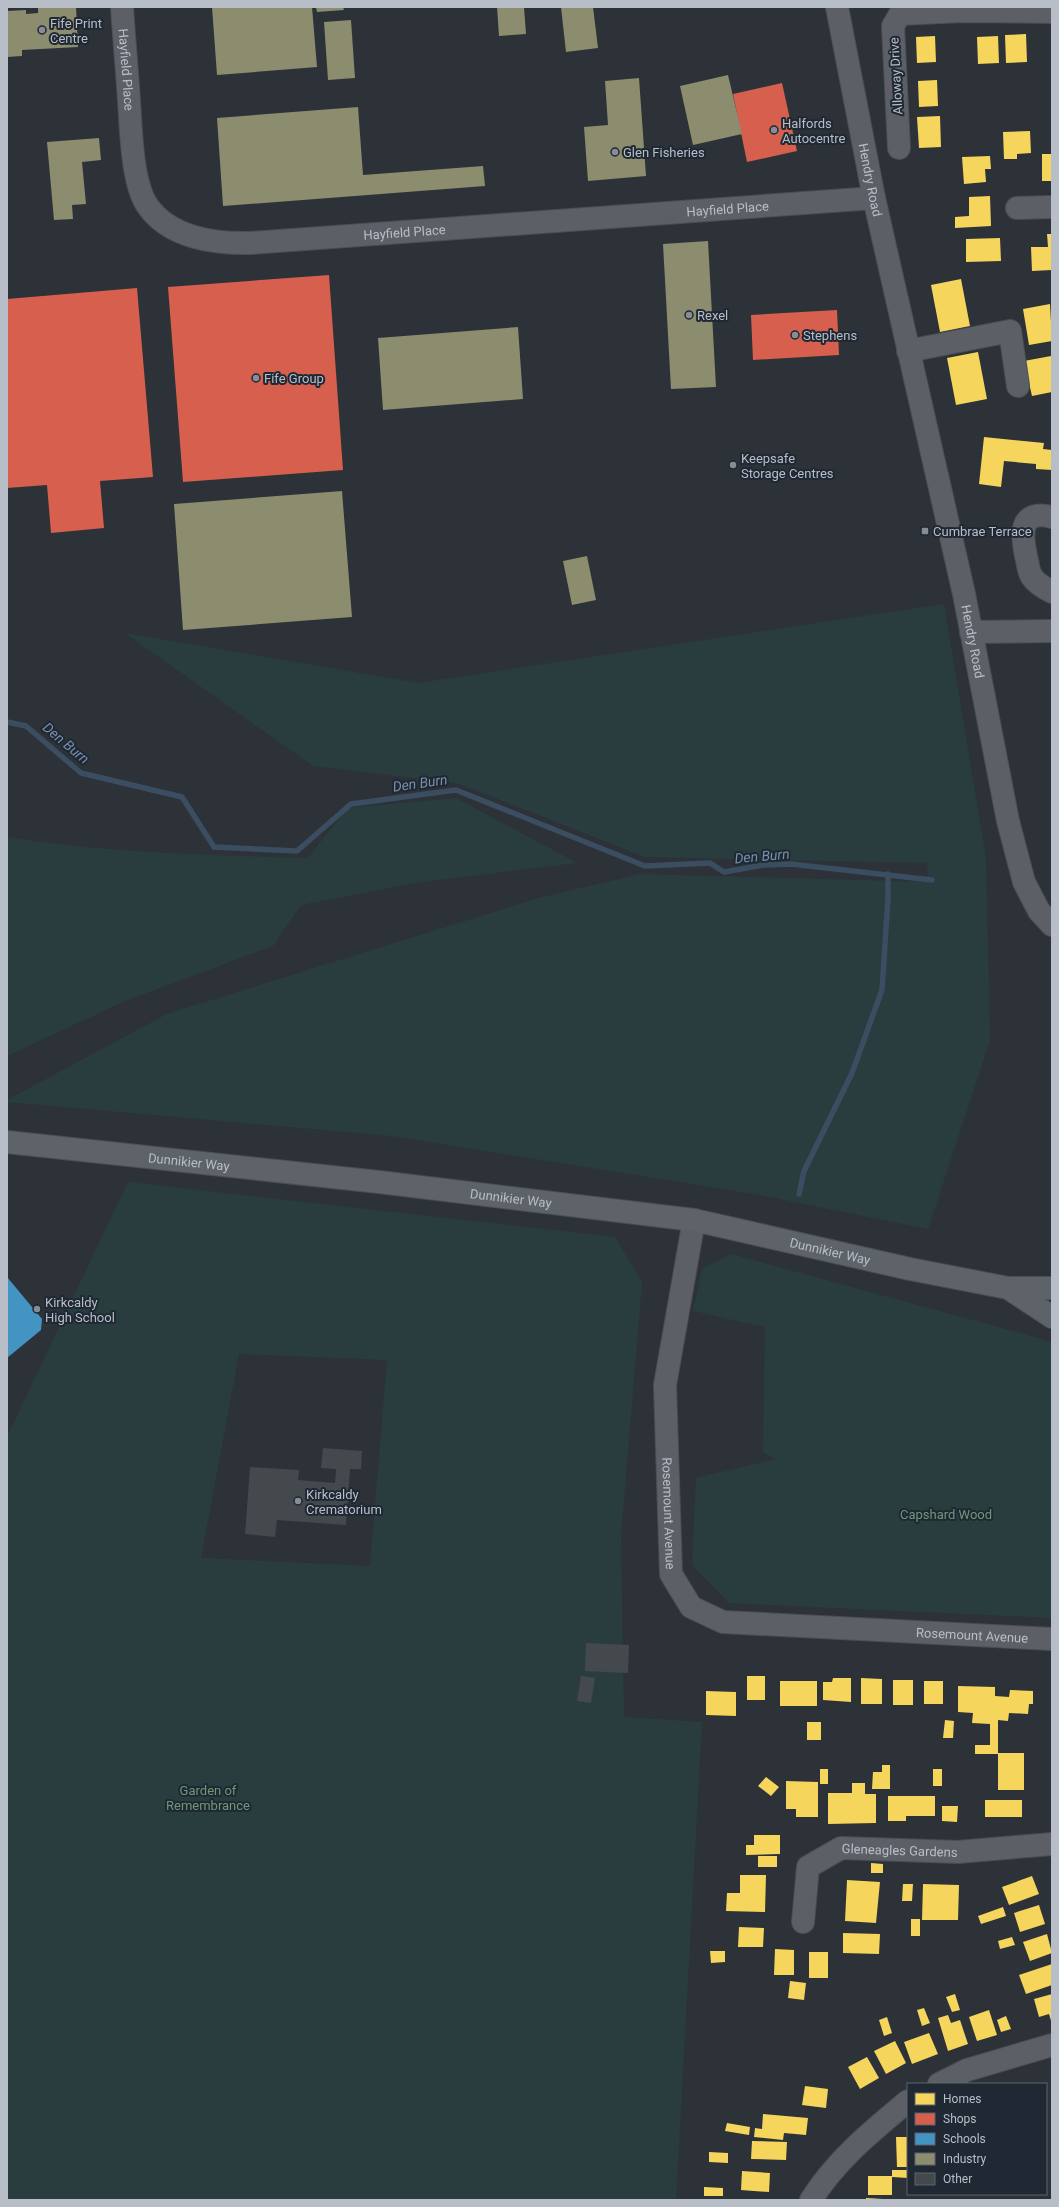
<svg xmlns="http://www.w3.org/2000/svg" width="1059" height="2207" viewBox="0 0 1059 2207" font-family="Roboto,sans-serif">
<rect width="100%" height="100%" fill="#2c3238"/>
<g fill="#293d3f" fill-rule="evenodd">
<path d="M944 604 986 859 990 1040 928 1229 760 1195 392 1136 7 1102V1100L167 1014 542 897 641 874 928 882 927 863 645 857 457 783 313 766 125 633 418 683Z"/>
<path d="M456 798 577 863 415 883 301 905 273 946 125 1001 7 1056V837C106 853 208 855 308 858L347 808Z"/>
<path d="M128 1182 615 1237 642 1282 621 1536 624 1717 702 1722 676 2200H7V1437ZM239 1354 387 1360 370 1566 201 1558Z"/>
<path d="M731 1254 1042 1339 1052 1343V1618L729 1603 692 1565 696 1478 775 1459 763 1452 765 1327 693 1311 702 1269Z"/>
</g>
<g fill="#f6d55c">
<path d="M1026 34 1027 62 1006 63 1005 35Z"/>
<path d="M935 36 936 62 917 63 916 37Z"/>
<path d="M998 36 999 63 978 64 977 37Z"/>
<path d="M937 80 938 106 919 107 918 81Z"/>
<path d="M940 116 941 147 919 148 917 117Z"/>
<path d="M1030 131 1031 153 1017 154V159H1004L1003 132Z"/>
<rect x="1042" y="154" width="10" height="27"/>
<path d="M990 156 991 169H985L986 182 964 184 962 157Z"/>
<path d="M990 196 991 226 955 228V217L969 216V197Z"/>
<path d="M1047 234H1052V270L1032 271 1031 247H1048Z"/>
<path d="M1000 238 1001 261 966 262V239Z"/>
<path d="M961 279 970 326 940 332 931 285Z"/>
<path d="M1050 304 1052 341 1029 345 1023 309Z"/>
<path d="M978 352 987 399 956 405 947 358Z"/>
<path d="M1051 356 1052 392 1032 396 1024 361Z"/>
<path d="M984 437 1044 443 1043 449 1052 450V470L1036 469V464L1004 461 1001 487 979 484Z"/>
<rect x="747" y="1676" width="18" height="24"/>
<path d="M833 1678H851V1702L823 1700V1682H832Z"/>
<path d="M861 1678 882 1679V1704H861Z"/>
<rect x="893" y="1680" width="20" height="25"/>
<rect x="780" y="1681" width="37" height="25"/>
<rect x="924" y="1681" width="19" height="23"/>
<path d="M958 1686 995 1687V1696L1009 1697 1010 1690 1033 1691V1704H1029L1028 1714 1009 1713 1008 1721 998 1720V1753H1024V1790H998V1754H975V1745H990V1724L972 1723 973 1713 958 1712Z"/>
<path d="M706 1691 736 1692V1716L706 1715Z"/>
<path d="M945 1720 954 1721 953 1738H943Z"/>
<rect x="807" y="1722" width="14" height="18"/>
<path d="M882 1765H890V1789H872L873 1772H882Z"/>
<rect x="820" y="1769" width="8" height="15"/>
<rect x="933" y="1769" width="9" height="17"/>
<path d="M766 1777 779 1787 771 1796 758 1786Z"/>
<path d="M786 1781 818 1782V1817H796V1809H786Z"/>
<path d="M852 1783H865V1794H876V1823L828 1824V1793H852Z"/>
<path d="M888 1796H935V1816H906V1821H888Z"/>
<rect x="985" y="1800" width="37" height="17"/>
<path d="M942 1806H958L957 1822 942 1821Z"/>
<path d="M754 1835H780V1854L746 1855V1845H754Z"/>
<rect x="758" y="1856" width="19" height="11"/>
<path d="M871 1863 883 1864V1873H871Z"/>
<path d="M740 1875H766L765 1912 726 1911 727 1893H740Z"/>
<path d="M1032 1876 1039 1894 1009 1905 1002 1887Z"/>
<path d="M847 1880 880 1882 876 1923 845 1921Z"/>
<path d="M903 1884H913L912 1901H902Z"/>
<path d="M923 1884 959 1885 958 1920H922Z"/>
<path d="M1039 1905 1045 1924 1020 1932 1014 1913Z"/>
<path d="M1003 1907 1006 1916 981 1924 978 1916Z"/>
<rect x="911" y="1919" width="9" height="17"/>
<path d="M739 1927 764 1928 763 1947H738Z"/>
<path d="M843 1933 880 1934 879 1954 843 1953Z"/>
<path d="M1047 1934 1052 1953 1030 1961 1023 1942Z"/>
<path d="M1012 1937 1015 1945 1000 1949 998 1941Z"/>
<path d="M775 1949 794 1950V1975H774Z"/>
<path d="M710 1951H725V1962L711 1963Z"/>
<rect x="809" y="1952" width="19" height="26"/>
<path d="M1052 1964V1985L1026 1994 1019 1975Z"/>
<path d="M790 1981 806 1983 804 2000 788 1998Z"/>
<path d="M955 1994 960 2010 952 2012 946 1997Z"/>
<path d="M1052 1994V2024L1049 2014 1039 2017 1034 1999Z"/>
<path d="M924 2008 930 2023 922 2026 917 2010Z"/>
<path d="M989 2010 997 2035 977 2041 969 2017Z"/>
<path d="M948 2015 951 2023 960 2020 968 2044 948 2051 938 2018Z"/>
<path d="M1006 2016 1011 2029 1001 2032 997 2020Z"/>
<path d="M887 2017 892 2033 884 2036 879 2020Z"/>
<path d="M929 2033 938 2054 912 2064 904 2042Z"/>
<path d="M895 2041 906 2063 886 2074 874 2051Z"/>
<path d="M867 2057 879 2078 860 2089 848 2067Z"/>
<path d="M805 2086 828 2089 826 2108 802 2105Z"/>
<path d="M763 2114 808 2118 806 2135 784 2133 783 2140 754 2137 755 2128 762 2129Z"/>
<path d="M727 2123 750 2127 749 2135 725 2131Z"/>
<path d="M896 2137H908V2167H897Z"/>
<path d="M752 2141 787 2142 786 2160 751 2159Z"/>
<path d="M709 2152 728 2153V2163L709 2162Z"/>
<path d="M892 2170H908V2178L892 2177Z"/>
<path d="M742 2171 770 2173 769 2192 741 2190Z"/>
<rect x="868" y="2176" width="24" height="19"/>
<path d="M704 2187 723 2188V2196H704Z"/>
<path d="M866 2198 883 2199V2200H866Z"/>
</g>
<g fill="#d6604d">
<path d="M782 83 797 151 747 162 733 94Z"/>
<path d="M329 275 343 470 183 482 168 287Z"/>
<path d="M137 288 153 477 100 481 104 528 51 533 47 485 7 488V299Z"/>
<path d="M837 310 839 355 753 360 751 315Z"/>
</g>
<path fill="#4393c3" d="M7 1277 42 1319 41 1330 7 1358Z"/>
<g fill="#8c8c6e">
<path d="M76 7 78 47 22 50V56L7 57V11L26 10V14L38 13V8Z"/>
<path d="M212 7H312L317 67 217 75Z"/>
<path d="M316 7H343L344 10 317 12Z"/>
<path d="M497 7H524L526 34 499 36Z"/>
<path d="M561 7H593L598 48 566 52Z"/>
<path d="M351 20 355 78 328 80 324 22Z"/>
<path d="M728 75 742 134 693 145 680 86Z"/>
<path d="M639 78 646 176 588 181 584 127 608 125 605 81Z"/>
<path d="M358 107 363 175 483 166 485 186 223 206 217 118Z"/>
<path d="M99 138 101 160 82 162 86 204 72 205 73 219 54 220 47 142Z"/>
<path d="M708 241 716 387 671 389 663 244Z"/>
<path d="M518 327 523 399 383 410 378 338Z"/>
<path d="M342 491 352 617 183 630 174 504Z"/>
<path d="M587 556 596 600 572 605 563 561Z"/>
</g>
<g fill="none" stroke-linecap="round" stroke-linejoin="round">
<g stroke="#3b4d61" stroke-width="5.5">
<path d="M7 722 26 726 81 773 182 797 214 847 297 851 351 804 456 790 645 866 710 863 724 872 763 865 791 864 932 880"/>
<path d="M799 1194 804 1171 852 1073 882 990 888 899V874"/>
</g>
</g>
<g fill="#44494e">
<path d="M323 1448 362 1451 361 1469H350L346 1525 277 1520 275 1537 245 1534 250 1467 299 1470 298 1480 335 1483 336 1469 321 1468Z"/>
<path d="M586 1643 629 1645 628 1673 585 1671Z"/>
<path d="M581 1676 595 1678 591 1703 577 1701Z"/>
</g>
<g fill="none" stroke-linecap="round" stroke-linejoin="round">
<g stroke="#4a4e53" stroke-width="24">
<g id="minor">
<path id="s1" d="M122 7C124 38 127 70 129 101 131 129 132 183 147 205 169 238 215 244 251 243L874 198"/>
<path id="s2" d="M837 7 874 198 964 594 1008 821 1024 882 1039 911 1052 925"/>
<path d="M899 148 893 26 900 14 962 11 1052 12"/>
<path d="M1017 208 1052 207"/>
<path d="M908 351 1010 331 1018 386"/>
<path d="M1052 517C1020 509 1021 532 1026 556 1028 563 1028 571 1032 577 1037 584 1044 588 1052 592"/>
<path d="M971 632 1052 631"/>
<path id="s3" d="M694 1220 665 1385 671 1574 691 1607 723 1622 1052 1639"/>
<path id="s4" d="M803 1922 808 1867 841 1848 958 1852 1052 1844"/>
<path d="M939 2084 967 2070 1052 2045"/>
<path d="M811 2200C836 2160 872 2131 908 2101"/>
</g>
</g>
<g stroke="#4a4e55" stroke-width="24">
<g id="major">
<path id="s5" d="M7 1142 379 1182 694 1220 910 1269 1008 1288H1052"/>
<path d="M1008 1288 1052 1317"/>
</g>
</g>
<use href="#minor" stroke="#5c6066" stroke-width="22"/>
<use href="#major" stroke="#5d6368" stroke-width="22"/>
</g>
<g fill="#868d96" stroke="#1f2833" stroke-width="1.5">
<circle cx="42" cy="30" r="4"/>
<circle cx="774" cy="130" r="4"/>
<circle cx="615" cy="152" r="4"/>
<circle cx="689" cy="315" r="4"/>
<circle cx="795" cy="335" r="4"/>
<circle cx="256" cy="378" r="4"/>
<circle cx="733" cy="465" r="4"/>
<rect x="921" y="527" width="8" height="8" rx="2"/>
<circle cx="37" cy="1309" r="4"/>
<circle cx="298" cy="1501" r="4"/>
</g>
<g text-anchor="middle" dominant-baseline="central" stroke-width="4" stroke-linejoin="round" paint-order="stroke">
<g font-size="13" fill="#b7bec8" stroke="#1f2833" text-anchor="start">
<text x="50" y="23">Fife Print<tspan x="50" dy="15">Centre</tspan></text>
<text x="782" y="123">Halfords<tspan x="782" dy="15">Autocentre</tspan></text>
<text x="623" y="152">Glen Fisheries</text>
<text x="697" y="315">Rexel</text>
<text x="803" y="335">Stephens</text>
<text x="264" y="378">Fife Group</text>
<text x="741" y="458">Keepsafe<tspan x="741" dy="15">Storage Centres</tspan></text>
<text x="933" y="531">Cumbrae Terrace</text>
<text x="45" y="1302">Kirkcaldy<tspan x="45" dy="15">High School</tspan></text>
<text x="306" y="1494">Kirkcaldy<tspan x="306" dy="15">Crematorium</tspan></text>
</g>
<g font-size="13" fill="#b7bec8" stroke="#1f2833">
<text stroke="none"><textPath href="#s1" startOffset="63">Hayfield Place</textPath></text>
<text transform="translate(896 76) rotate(-93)">Alloway Drive</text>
<text stroke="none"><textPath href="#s2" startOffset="176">Hendry Road</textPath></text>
<text stroke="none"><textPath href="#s1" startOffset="794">Hayfield Place</textPath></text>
<text stroke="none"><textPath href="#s1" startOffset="470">Hayfield Place</textPath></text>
<text stroke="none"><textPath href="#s2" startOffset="649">Hendry Road</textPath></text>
<text stroke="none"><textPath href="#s5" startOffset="183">Dunnikier Way</textPath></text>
<text stroke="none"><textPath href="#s5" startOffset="507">Dunnikier Way</textPath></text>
<text stroke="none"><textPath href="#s5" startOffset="831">Dunnikier Way</textPath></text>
<text stroke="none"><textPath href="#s3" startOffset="296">Rosemount Avenue</textPath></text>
<text stroke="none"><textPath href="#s3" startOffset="680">Rosemount Avenue</textPath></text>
<text stroke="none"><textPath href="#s4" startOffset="152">Gleneagles Gardens</textPath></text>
</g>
<g font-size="13" fill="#6f9877" stroke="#1f2833">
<text x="946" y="1514">Capshard Wood</text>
<text x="208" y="1790">Garden of<tspan x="208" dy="15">Remembrance</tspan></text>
</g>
<g font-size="14" font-style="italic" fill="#7990aa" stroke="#1f2833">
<text transform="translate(66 743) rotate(40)">Den Burn</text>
<text transform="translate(420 783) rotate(-8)">Den Burn</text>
<text transform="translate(762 856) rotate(-5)">Den Burn</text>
</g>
</g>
<rect width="1059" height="2207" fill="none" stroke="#b7bec8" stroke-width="16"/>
<rect x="907" y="2083" width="140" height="112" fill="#1f2833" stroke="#5c646f"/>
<rect x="915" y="2093" width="20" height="12" fill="#f6d55c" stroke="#5c646f"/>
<text x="943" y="2103" font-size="12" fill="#b7bec8">Homes</text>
<rect x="915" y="2113" width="20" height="12" fill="#d6604d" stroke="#5c646f"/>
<text x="943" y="2123" font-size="12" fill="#b7bec8">Shops</text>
<rect x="915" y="2133" width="20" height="12" fill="#4393c3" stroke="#5c646f"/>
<text x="943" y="2143" font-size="12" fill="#b7bec8">Schools</text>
<rect x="915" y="2153" width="20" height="12" fill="#8c8c6e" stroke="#5c646f"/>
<text x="943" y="2163" font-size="12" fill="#b7bec8">Industry</text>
<rect x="915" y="2173" width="20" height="12" fill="#44494e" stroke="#5c646f"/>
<text x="943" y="2183" font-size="12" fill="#b7bec8">Other</text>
</svg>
